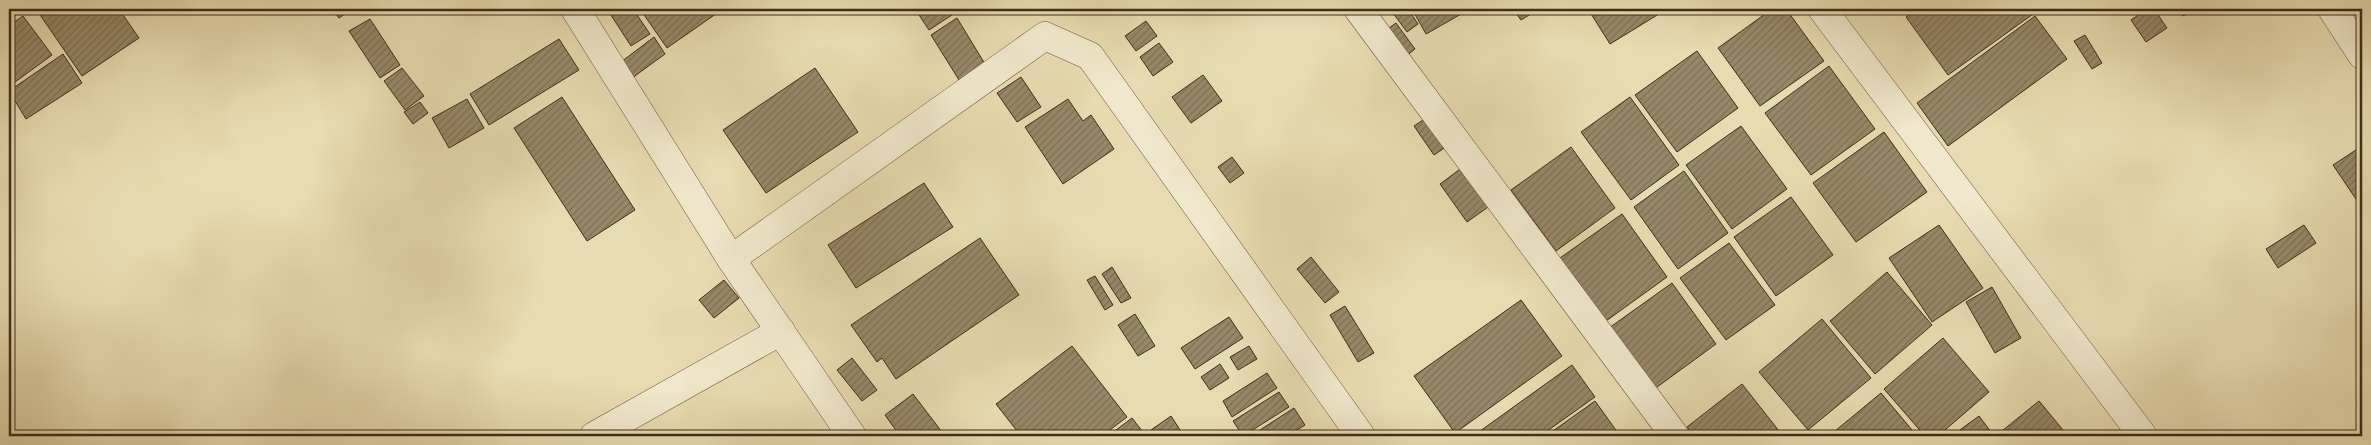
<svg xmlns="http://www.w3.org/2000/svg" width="2371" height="445" viewBox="0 0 2371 445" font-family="'Old Standard TT',serif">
<defs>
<pattern id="building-hatch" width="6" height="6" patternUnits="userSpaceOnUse" patternTransform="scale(1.25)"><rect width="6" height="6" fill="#978869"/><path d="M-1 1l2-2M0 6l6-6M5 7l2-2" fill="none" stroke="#7d7056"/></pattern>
</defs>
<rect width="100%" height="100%" fill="#e8dbb1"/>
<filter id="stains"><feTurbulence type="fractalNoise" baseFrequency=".004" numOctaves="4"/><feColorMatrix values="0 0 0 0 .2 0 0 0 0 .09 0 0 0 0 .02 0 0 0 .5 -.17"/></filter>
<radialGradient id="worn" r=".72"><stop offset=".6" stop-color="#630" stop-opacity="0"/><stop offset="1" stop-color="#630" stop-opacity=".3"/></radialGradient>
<g fill="url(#building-hatch)" stroke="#3f2e1a">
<path d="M9 9H25L9 19Z"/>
<path d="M36 9H119L139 38 82 76Z"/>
<path d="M332 9H352L339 18Z"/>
<path d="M607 9H633L650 34 631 46Z"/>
<path d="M640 9H723L667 48Z"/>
<path d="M915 9H961L929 30Z"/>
<path d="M1399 9H1408L1418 24 1407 32 1393 13Z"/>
<path d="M1412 9H1470L1426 34Z"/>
<path d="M1513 9H1539L1521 20Z"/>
<path d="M1588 9H1667L1610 44Z"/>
<path d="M1772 9H1786L1824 61 1760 106 1718 48Z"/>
<path d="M1917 9H2034L2036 12 1948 75 1906 17Z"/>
<path d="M2147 9H2154L2167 28 2146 42 2131 20Z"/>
<path d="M2178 9H2195L2183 16Z"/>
<path d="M23 16 52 55 11 85 9 81V26Z"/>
<path d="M2035 16 2067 59 1948 146 1917 103Z"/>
<path d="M957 18 985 64 959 80 931 35Z"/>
<path d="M370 19 400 65 380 78 349 31Z"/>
<path d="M1146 21 1157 36 1136 51 1125 36Z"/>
<path d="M1396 23 1415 49 1401 60 1382 33Z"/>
<path d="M2085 35 2102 63 2092 69 2074 41Z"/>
<path d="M654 37 665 54 628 81 617 65Z"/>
<path d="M559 39 579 70 489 125 470 94Z"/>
<path d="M1159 43 1173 62 1153 76 1140 57Z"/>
<path d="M1697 51 1738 108 1677 152 1635 95Z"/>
<path d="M63 54 82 83 26 119 9 91Z"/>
<path d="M1829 66 1875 129 1811 175 1765 113Z"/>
<path d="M402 68 424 96 405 110 384 81Z"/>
<path d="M815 68 858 132 766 193 723 130Z"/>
<path d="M1203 75 1222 101 1191 123 1172 97Z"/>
<path d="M1021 77 1041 107 1017 122 997 93Z"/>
<path d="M562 97 635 210 587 241 514 128Z"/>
<path d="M1630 97 1679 165 1631 200 1581 132Z"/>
<path d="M467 99 484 128 449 148 432 118Z"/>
<path d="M1068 99 1083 121 1091 115 1114 149 1063 184 1025 127Z"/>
<path d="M420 102 428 113 413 124 404 112Z"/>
<path d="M1432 114 1453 142 1434 155 1414 126Z"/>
<path d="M1741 126 1787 189 1732 229 1686 165Z"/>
<path d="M1884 132 1927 192 1856 242 1813 183Z"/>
<path d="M2362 146V208L2333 165Z"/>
<path d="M1571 147 1615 208 1556 251 1511 190Z"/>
<path d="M1232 157 1244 173 1230 183 1218 167Z"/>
<path d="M1463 167 1491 205 1467 222 1440 184Z"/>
<path d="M1684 171 1728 233 1678 269 1634 207Z"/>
<path d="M924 183 953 227 856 288 828 245Z"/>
<path d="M1791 197 1833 255 1776 296 1734 237Z"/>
<path d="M1622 214 1667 277 1606 321 1560 258Z"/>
<path d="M1939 225 1983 288 1932 322 1889 258Z"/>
<path d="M2304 225 2316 243 2278 268 2266 249Z"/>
<path d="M980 238 1019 295 896 379 882 358 877 362 851 325Z"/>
<path d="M1729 243 1775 305 1726 340 1680 278Z"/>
<path d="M1311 257 1339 292 1325 303 1297 269Z"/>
<path d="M1112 267 1131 298 1121 303 1102 274Z"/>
<path d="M1887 272 1932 325 1875 374 1830 321Z"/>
<path d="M1095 276 1113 305 1105 310 1087 280Z"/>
<path d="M724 280 739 298 714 318 699 300Z"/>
<path d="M1672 283 1716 344 1653 390 1609 328Z"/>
<path d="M1992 287 2021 338 1995 353 1966 302Z"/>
<path d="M1521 300 1562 356 1455 433 1414 376Z"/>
<path d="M1345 306 1374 353 1358 362 1330 315Z"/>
<path d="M1135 314 1155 346 1138 356 1118 325Z"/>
<path d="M1229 317 1243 338 1195 369 1181 348Z"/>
<path d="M1822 319 1871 378 1808 430 1759 372Z"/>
<path d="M1943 338 1989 392 1938 436H1925L1884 389Z"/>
<path d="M1072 346 1127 417 1102 436H1021L996 404Z"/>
<path d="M1249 346 1257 359 1238 370 1230 357Z"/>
<path d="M852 358 877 390 862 401 837 370Z"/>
<path d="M1220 364 1229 378 1210 390 1201 377Z"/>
<path d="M1572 365 1595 397 1540 436H1478L1476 434Z"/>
<path d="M1267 373 1277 388 1232 417 1223 401Z"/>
<path d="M1742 384 1783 436H1694L1687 427Z"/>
<path d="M1279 392 1289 407 1243 436 1233 421Z"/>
<path d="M1881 393 1917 436H1829Z"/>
<path d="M913 394 945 436H900L885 415Z"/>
<path d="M1595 401 1618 433 1613 436H1557L1553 431Z"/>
<path d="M2039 401 2068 436H1998L1997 435Z"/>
<path d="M1294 408 1305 425 1287 436H1264L1260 430Z"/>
<path d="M1171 416 1184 436H1155L1151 430Z"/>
<path d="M1979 416 1994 436H1954L1953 435Z"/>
<path d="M1132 418 1146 436H1108Z"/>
</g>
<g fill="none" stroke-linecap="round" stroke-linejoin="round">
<g stroke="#695940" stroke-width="29">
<g id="minor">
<path d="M575 9 731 259 852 436"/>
<path d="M1358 9 1675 436"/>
<path d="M1822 9 2143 436"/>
<path d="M2332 9 2362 55"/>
<path d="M731 259 1045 36 1090 56 1361 436"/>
<path d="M594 436 781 331"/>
</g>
</g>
<use href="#minor" stroke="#f0e8cc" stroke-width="28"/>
</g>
<rect width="2371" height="445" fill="none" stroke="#e8dbb1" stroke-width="30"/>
<rect x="10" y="10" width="2351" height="425" fill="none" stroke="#3f2e1a" stroke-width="2.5"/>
<rect x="15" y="15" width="2341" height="415" fill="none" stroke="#3f2e1a"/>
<rect width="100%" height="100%" filter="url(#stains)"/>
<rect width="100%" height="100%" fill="url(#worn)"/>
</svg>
